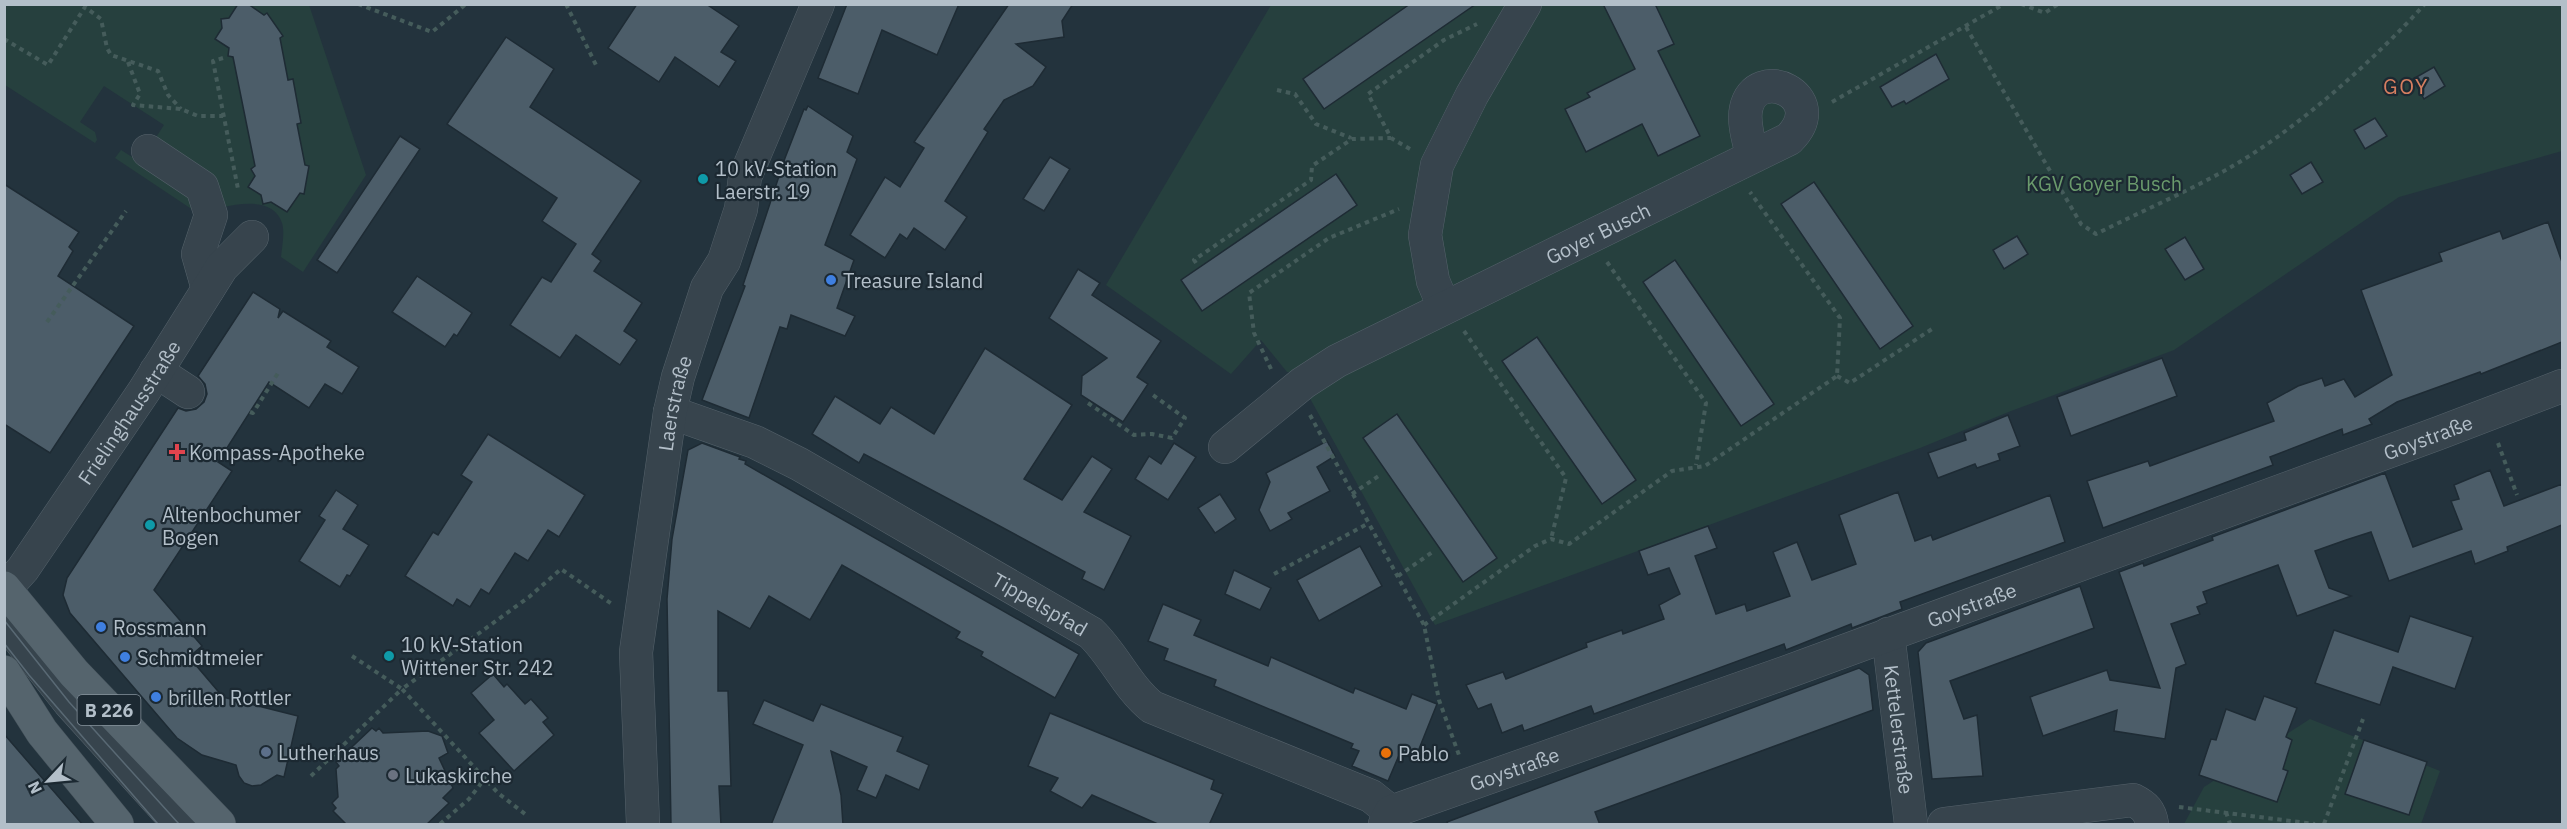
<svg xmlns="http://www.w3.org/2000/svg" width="2567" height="829" viewBox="0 0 2567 829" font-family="'IBM Plex Sans',sans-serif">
<rect width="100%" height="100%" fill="#23333d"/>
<g fill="#26403e">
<path d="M4 5H309L366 175 303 272 281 257C282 247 285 232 282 223 272 191 221 207 199 214L115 158 121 150 140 162 164 125 104 86 80 122 95 132 97 140 95 143 5 85Z"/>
<path d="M1271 5H2562V151L2399 197 2174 350 2011 411 1920 448 1435 625 1296 373 1287 372 1261 340 1231 374 1106 285Z"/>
<path d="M2310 719 2440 771 2421 824H2184L2204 787Z"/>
</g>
<g fill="#4c5d69" stroke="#1e2b34" stroke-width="1.5">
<path d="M238 4H248L264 15 267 13 283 36 280 38 288 80 293 79 301 123 297 124 305 165 309 166 304 194 300 193 287 212 271 202 263 204 261 195 248 187 255 176 251 169 255 166 233 57 228 56 229 48 215 39 222 28 221 19 229 18Z"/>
<path d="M637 4H706L739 26 721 52 736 61 719 87 675 57 659 82 608 48Z"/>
<path d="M847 4H959L937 55 882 30 858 94 818 78Z"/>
<path d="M1009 4H1073L1062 21 1064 37 1016 44 1046 67 1033 86 1004 100 984 129 988 132 945 201 967 217 945 250 914 228 907 239 900 234 885 258 850 235 885 177 900 187 924 148 914 142Z"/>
<path d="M1410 4H1476L1324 109 1303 79Z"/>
<path d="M1603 4H1655L1674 44 1658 51 1700 136 1658 156 1642 124 1586 152 1565 109 1590 97 1587 93 1635 69Z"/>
<path d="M506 37 554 69 530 107 641 181 592 254 601 261 594 271 642 303 624 331 637 340 620 365 576 335 560 358 510 325 542 277 551 282 576 244 542 221 557 198 447 124Z"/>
<path d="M1936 54 1949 79 1906 104 1904 101 1892 107 1880 87Z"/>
<path d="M2434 67 2445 86 2424 99 2413 79Z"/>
<path d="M808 106 853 136 847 152 857 159 825 245 854 260 837 308 855 316 845 336 791 315 787 329 780 327 749 418 702 400 745 286 743 285 785 158 804 109 806 110Z"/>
<path d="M2375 118 2387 136 2365 149 2354 130Z"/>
<path d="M400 136 420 149 337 273 317 260Z"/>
<path d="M1050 157 1070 169 1044 211 1023 199Z"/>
<path d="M2311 162 2323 182 2302 194 2290 175Z"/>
<path d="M1336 174 1357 205 1202 311 1181 280Z"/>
<path d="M1814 182 1913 326 1880 349 1781 204Z"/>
<path d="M4 184 79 232 69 247 73 251 58 276 134 326 50 453 4 424Z"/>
<path d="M2548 222 2562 262V342L2481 374 2480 372 2397 402 2369 419 2372 424 2343 435 2342 429 2270 457 2273 465 2103 528 2087 481 2148 461 2150 466 2274 421 2267 403 2298 386 2322 378 2325 386 2344 379 2355 397 2392 375 2361 290 2442 261 2439 253 2500 231 2503 239Z"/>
<path d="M2017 236 2028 254 2004 269 1993 250Z"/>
<path d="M2185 237 2204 269 2185 280 2165 249Z"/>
<path d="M1675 260 1774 404 1741 426 1643 282Z"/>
<path d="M1078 269 1100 283 1092 295 1161 341 1137 377 1148 384 1123 422 1081 395 1082 376 1107 358 1049 318Z"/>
<path d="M417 276 472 313 457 336 454 334 445 347 392 312Z"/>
<path d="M253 292 280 309 278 318 283 311 331 341 327 347 359 367 342 394 325 384 309 408 269 382 218 462 232 471 154 590 202 646 189 657 223 697 298 716 284 777 277 775 261 785 252 786 244 783 239 776 236 765 202 755 177 738 70 613 63 595 67 578 178 408 186 411 196 409 204 402 207 394 205 384 198 376Z"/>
<path d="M1537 337 1636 480 1602 504 1502 361Z"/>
<path d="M985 348 1072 405 1024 479 1062 500 1092 456 1112 469 1084 512 1131 536 1104 590 1082 579 1085 572 994 523 864 454 859 463 812 434 835 396 880 424 891 407 934 434Z"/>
<path d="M2162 358 2177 396 2071 436 2057 397Z"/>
<path d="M1397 414 1497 558 1463 582 1363 438Z"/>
<path d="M2008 415 2020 446 1998 454 2000 460 1977 468 1975 464 1938 478 1928 453 1966 440 1964 433Z"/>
<path d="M488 434 585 495 559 537 548 530 528 561 515 553 489 594 481 589 470 607 457 599 453 606 405 576 433 532 438 535 472 482 461 475Z"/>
<path d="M1327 441 1335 456 1317 467 1330 491 1288 513 1292 519 1270 531 1259 510 1270 482 1266 473Z"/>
<path d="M702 443 740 457 739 459 746 461 745 464 1079 654 1055 698 981 656 983 652 956 638 960 632 842 565 810 620 769 596 750 629 718 611V691H728L731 786H719L721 825H671L667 599 672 539 688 450Z"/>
<path d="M1174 443 1196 457 1168 500 1135 479 1149 456 1161 464Z"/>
<path d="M2490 470 2504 506 2562 484V525L2507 547 2508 551 2475 564 2471 551 2389 581 2371 532 2346 540 2315 551 2329 588 2351 596 2297 616 2278 565 2203 592 2207 603 2197 607 2200 614 2171 624 2186 664 2176 668 2165 739 2114 731 2117 710 2043 736 2030 697 2107 670 2110 680 2160 688 2119 572 2143 563 2144 566 2213 540 2212 537 2385 473 2413 547 2462 529 2451 501 2459 499 2454 485Z"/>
<path d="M336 490 358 505 343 529 369 545 350 576 347 575 340 587 299 561 325 520 319 516Z"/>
<path d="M1898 492 1915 541 1931 535 1933 540 2050 495 2065 542 1900 602 1902 609 1852 628 1851 624 1786 650 1784 644 1594 714 1591 706 1524 731 1522 725 1502 733 1491 704 1478 709 1466 685 1503 672 1506 679 1587 647 1586 643 1622 630 1623 634 1664 619 1659 605 1680 594 1669 568 1648 575 1639 551 1708 526 1717 548 1695 556 1716 614 1745 604 1747 611 1790 596 1773 552 1797 542 1812 580 1856 564 1839 515Z"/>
<path d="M1220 494 1236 519 1215 533 1198 508Z"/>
<path d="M1360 546 1382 586 1319 621 1297 580Z"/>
<path d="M1234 570 1271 588 1260 610 1225 594Z"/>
<path d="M2080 586 2094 628 1950 681 1964 719 1977 715 1983 776 1932 779 1918 652 1926 643Z"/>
<path d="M1163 604 1201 620 1194 635 1268 666 1271 657 1353 693 1355 688 1406 709 1412 694 1437 704 1415 759 1400 753 1388 781 1352 766 1359 751 1351 748 1353 744 1214 686 1216 680 1164 660 1168 649 1148 641Z"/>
<path d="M2410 616 2473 637 2455 689 2393 667 2380 705 2315 683 2334 630 2398 652Z"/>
<path d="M1859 668 1869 675 1873 710 1595 812 1600 825H1448L1447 822Z"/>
<path d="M493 674 504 687 507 684 525 704 531 699 548 718 543 722 554 735 514 771 479 733 494 720 471 693Z"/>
<path d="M2264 696 2297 708 2286 737 2292 740 2283 769 2288 771 2277 802 2199 775 2211 739 2216 740 2226 709 2255 720Z"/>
<path d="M764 700 813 721 821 704 903 737 897 751 929 765 919 790 886 775 876 798 857 790 867 767 831 751 841 795 843 825H771L803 745 753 724Z"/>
<path d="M1050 713 1214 780 1211 789 1223 794 1209 825H1160L1092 795 1082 808 1050 791 1058 778 1028 766Z"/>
<path d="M372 728 376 731 379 728 383 733 428 731 442 736 448 753 439 758 453 788 443 798 449 803 426 825H347L333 811 336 808 332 803 338 797 336 769 339 766 336 762Z"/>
<path d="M4 734 30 764 83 825H4Z"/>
<path d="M2364 740 2427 762 2409 815 2345 794Z"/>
</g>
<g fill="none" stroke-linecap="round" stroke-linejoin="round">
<g stroke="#55626b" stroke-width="34">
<g id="minor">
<path d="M148 151 202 187 211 215 198 254 208 289"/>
<path d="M1444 307 1433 281 1425 235 1437 165 1472 95 1525 4"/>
<path d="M156 371 188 392"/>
<path id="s1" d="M670 412 755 442 799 464 1091 633C1114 655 1127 687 1152 707L1371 796 1391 812"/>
<path id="s2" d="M1225 447 1303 383 1337 361 1789 139C1832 96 1755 62 1746 109 1743 123 1749 141 1752 155"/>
<path id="s3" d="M5 589 23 569 144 391 222 267 252 237"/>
<path d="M4 620 69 702 179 824"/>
<path id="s4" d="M1888 634 1911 824"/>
<path id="s5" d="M643 824 636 652 670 412 678 377 707 288 724 261 741 209 745 177 818 4"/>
<path id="s6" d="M1385 824 1391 812 1787 672 2439 433 2562 386"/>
<path d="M1944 824 2133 800C2145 806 2150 811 2152 824"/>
</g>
</g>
<g stroke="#435059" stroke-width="34">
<g id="major">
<path d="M4 588 74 673 219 824"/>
<path d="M4 672 42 732 117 824"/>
</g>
</g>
<g stroke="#455c5b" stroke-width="4" stroke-dasharray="4.5 4.5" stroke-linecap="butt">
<path d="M358 4 432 32 466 4"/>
<path d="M566 4 596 65"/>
<path d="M2021 4 2045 13 2058 4"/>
<path d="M1966 27 2081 224 2096 234C2138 213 2182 194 2224 171 2293 133 2371 63 2425 4"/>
<path d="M4 39 48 65 85 7 101 19 107 48 111 55 158 71 168 95 181 109"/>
<path d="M223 58 213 61 238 189"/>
<path d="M128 62 140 94 133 105 181 109 198 116H223"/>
<path d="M1277 90 1295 94 1316 124 1351 138"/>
<path d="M1832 102 2004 4"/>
<path d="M1410 149 1391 138 1368 94 1444 40 1477 24"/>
<path d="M1607 262 1706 403 1696 465"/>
<path d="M1196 263 1194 260 1311 180 1312 166 1352 139 1391 138"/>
<path d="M47 322 126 211"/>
<path d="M1464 331 1566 478 1551 539"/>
<path d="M1271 369 1254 333 1249 293 1329 238 1399 209"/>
<path d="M1837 376 1850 383 1932 329"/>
<path d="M1088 403 1134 435 1152 434 1172 438 1185 418 1150 393"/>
<path d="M250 412 253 413 278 373"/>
<path d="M1310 415 1424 625 1439 700 1459 755"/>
<path d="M2498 443 2517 495"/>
<path d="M1352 494 1380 475"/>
<path d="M1274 574 1369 523"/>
<path d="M1398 576 1434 551"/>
<path d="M1424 625 1535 546 1551 539 1569 544 1672 471 1705 466 1837 376 1840 318 1750 192"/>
<path d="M352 656 402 689 529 597 561 569 612 604"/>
<path d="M311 776 402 689 498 793 525 814"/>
<path d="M2179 807 2315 824"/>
<path d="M2226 812 2230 824"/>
<path d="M440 824 469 799 486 777"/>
<path d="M2324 824 2363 719"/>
</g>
<use href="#minor" stroke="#37444d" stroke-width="33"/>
<use href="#major" stroke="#55646d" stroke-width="33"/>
<g stroke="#596974" stroke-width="1.5">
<path d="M4 620 69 702 179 824"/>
<path d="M4 643 29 675 158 824"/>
</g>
</g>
<g fill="#0f9aa8" stroke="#1c2932" stroke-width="2">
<circle cx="703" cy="179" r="6"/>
<circle cx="150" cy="525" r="6"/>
<circle cx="389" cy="656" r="6"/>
</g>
<g fill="#3f7fe0" stroke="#1c2932" stroke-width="2">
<circle cx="831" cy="280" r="6"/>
<circle cx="101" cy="627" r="6"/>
<circle cx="125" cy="657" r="6"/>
<circle cx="156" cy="697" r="6"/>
</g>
<path fill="#e0444e" stroke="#1c2932" stroke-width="2" d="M174 443h6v6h6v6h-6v6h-6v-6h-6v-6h6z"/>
<circle fill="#5c6f8a" stroke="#1c2932" stroke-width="2" cx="266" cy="752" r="6"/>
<circle fill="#e8710a" stroke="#1c2932" stroke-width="2" cx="1386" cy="753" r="6"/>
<circle fill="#6b7280" stroke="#1c2932" stroke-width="2" cx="393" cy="775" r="6"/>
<g text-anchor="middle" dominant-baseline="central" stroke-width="4.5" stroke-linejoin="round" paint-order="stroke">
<rect fill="#1c2932" stroke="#86929c" stroke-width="1.5" x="77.5" y="695" width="63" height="30" rx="4.5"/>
<g font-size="18" font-weight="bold" fill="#b3bfc9">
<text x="109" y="710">B 226</text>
</g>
<g font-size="20" fill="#b3bfc9" stroke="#1c2932" text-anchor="start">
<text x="715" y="168">10 kV-Station<tspan x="715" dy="23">Laerstr. 19</tspan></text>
<text x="843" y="280">Treasure Island</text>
<text x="189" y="452">Kompass-Apotheke</text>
<text x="162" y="514">Altenbochumer<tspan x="162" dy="23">Bogen</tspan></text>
<text x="113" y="627">Rossmann</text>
<text x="401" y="644">10 kV-Station<tspan x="401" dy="23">Wittener Str. 242</tspan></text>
<text x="137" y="657">Schmidtmeier</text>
<text x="168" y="697">brillen Rottler</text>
<text x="278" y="752">Lutherhaus</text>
<text x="1398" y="753">Pablo</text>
<text x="405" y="775">Lukaskirche</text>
</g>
<g font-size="20" fill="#6a9a6c" stroke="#1c2932">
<text x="2104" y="183">KGV Goyer Busch</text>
</g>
<g font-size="20" fill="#b3bfc9" stroke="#1c2932">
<text stroke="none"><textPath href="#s2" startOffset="432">Goyer Busch</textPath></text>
<text stroke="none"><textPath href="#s5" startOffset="424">Laerstraße</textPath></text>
<text stroke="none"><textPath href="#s3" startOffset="216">Frielinghausstraße</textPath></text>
<text stroke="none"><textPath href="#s6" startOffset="1116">Goystraße</textPath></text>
<text stroke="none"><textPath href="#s1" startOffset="418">Tippelspfad</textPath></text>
<text stroke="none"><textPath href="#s6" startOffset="630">Goystraße</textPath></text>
<text stroke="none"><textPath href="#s4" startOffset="96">Kettelerstraße</textPath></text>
<text stroke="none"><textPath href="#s6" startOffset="144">Goystraße</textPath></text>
</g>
<g font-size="21" letter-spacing="1.5" fill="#d67e60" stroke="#1c2932">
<text x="2406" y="86">GOY</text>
</g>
</g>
<rect width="2567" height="829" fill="none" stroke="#b3bfc9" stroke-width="12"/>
<g transform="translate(48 781) rotate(244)" stroke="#1c2932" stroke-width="4.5" paint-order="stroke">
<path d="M0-4.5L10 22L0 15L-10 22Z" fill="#b3bfc9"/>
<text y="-9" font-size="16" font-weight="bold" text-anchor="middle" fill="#b3bfc9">N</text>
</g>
</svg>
